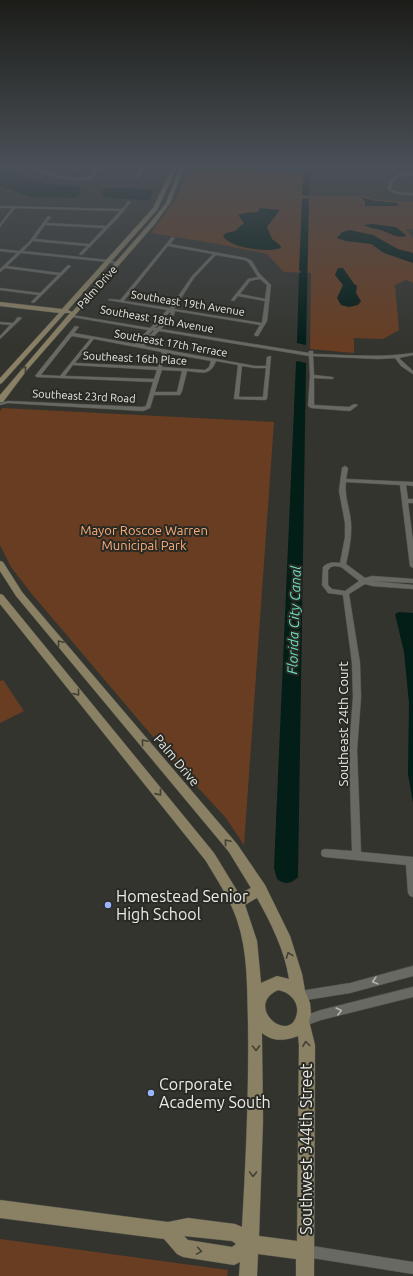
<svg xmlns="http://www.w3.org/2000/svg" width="413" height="1276" viewBox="0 0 413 1276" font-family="Ubuntu,sans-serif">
<rect width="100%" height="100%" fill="#33342e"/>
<g fill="#683d22">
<path d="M187 169 303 172 302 196H366L377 200 413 202V229L406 230 413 238V283L406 280 395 285 399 330 383 339 354 338V353L310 349 311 273 284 272 267 254 213 243 151 233 177 198Z"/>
<path d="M2 408 274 422 244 845 226 818 176 764 31 593 11 567 0 545V412Z"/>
<path d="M3 680 24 711 0 723V681Z"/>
<path d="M0 1239 228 1270 227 1276H0Z"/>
</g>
<g fill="#031d17">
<path d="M0 167 46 184 79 186 81 190 79 196 73 198 31 197 0 186Z"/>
<path d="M303 167H310L309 196 302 194Z"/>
<path d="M107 188 150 189 154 191 149 199 146 200 108 198 104 197 102 191Z"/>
<path d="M360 197 376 201 397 203 399 205 396 206H365V201Z"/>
<path d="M304 198 309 199 306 345 297 343 299 274 301 272 299 270 302 200Z"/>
<path d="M260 208 280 210 267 227 272 239 280 245 281 248C269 253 229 248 223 236L226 233 235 231 244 223 238 215 245 213 258 212Z"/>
<path d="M372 224 396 227 407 236C396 239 391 233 380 230 374 228 369 228 364 225Z"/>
<path d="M350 230 373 235 398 249 413 253V263L384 253 371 244 346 241 337 238 342 232Z"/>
<path d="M338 268H343L354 284 357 286 356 293 361 301 358 305 349 307 341 305 337 298 343 285 335 275Z"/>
<path d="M297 361 306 363 298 877C291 884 285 885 277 879L274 868 296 363Z"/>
<path d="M399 612 413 613V803L408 774 409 703 404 652 395 614Z"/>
</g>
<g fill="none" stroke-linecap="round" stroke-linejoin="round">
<g stroke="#51524c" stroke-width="1">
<g id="street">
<path d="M30 167H34C52 174 72 182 91 176L94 167H97L93 178C73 184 48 176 30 167Z"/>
<path d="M65 167H81L80 168Z"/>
<path d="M140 167H143L138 178H136Z"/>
<path d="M413 173V175L399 176 393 181 391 189 397 192 413 193V195L396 194 387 189 390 181 397 174Z"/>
<path d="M128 201 131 202 118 218 82 255 79 254 87 246 33 241 23 251 108 260 119 263V265L108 262 21 253 7 266 60 273 68 265 71 266 34 303 31 302 38 295 0 290V288L40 293 58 275 5 268 0 272V269L17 253 0 251V249L19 251 29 242 48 216 51 217 46 223 106 226 120 211 15 208 0 227V224L12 208H0V206L122 209ZM45 225 104 228 89 244 35 239Z"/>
<path d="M172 237 175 238 170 244 246 258 252 261 259 273 271 285 267 321 258 336H256L254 335 260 325 175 311 174 315 161 329 309 353V351H313V354C347 355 380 358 413 353V355L399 358 413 371V374L401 366 395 358 378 359 313 356 314 375 332 377 334 378 332 379 314 378V405L349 407 354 404 358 405 350 411 311 408 308 406 310 376 309 356 159 331 145 346 255 366H266L267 357 271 356 267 399 265 400 234 399 238 365 216 361C210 377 201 372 187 371L182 391 180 395H154L150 408 143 411 8 403 0 405V403L8 401 142 407 146 406 153 382 37 377 35 376 75 326 79 327 74 333 135 344 148 330 72 317 70 316 72 315 150 328 167 310 108 300 110 299 120 300ZM168 246 213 254 192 276 170 308 124 301ZM216 255 245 260 249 263 258 277 248 279 231 300 234 301 238 296 265 301 262 323 174 309 194 278ZM260 279 267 285 265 299 240 294 250 281ZM170 312 171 314 157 328H155ZM153 330 154 331 139 345ZM72 336 90 339 60 376 41 375ZM94 339 162 352 158 367 75 363ZM167 353 211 361 209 367 205 370 162 367ZM73 365 157 370 154 379 65 376ZM242 366 255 368H266L263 397H239ZM162 370 182 371 177 392H155Z"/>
<path d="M18 317 22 318 0 339V336L10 325 0 324V322L13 323Z"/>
<path d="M345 466 348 468 346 479 413 482V486L406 485 408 499H413V503H408L413 541V568L410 566 400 485 346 482C344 496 350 509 351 523 352 537 349 551 346 564L365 578 372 576 413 579V583L371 581 413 585V589L372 586 365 584 349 594 360 663 361 697 357 750 361 852 413 857V897L410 896 408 893 406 865 325 857 322 856 321 853 322 850 325 849 352 851 349 750 353 697 352 663 343 595 328 593 322 585 323 567C328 562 333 562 340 563L345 537V523L339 491 342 468ZM335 566 341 567 359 581 345 591 332 589 328 585V570L331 567Z"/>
<path d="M413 966V976L350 993 300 1001 296 1000 295 996 296 992 300 991 350 983Z"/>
<path d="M413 987V997L321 1020 302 1027 298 1026 297 1022 298 1018 321 1010Z"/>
<path d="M306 1245 413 1262V1274L306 1257 302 1255 300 1251 302 1247Z"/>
</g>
</g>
<g stroke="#51524c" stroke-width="1">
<g id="secondary">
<path d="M173 167H177L157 210 68 310 72 312 150 223 166 203 180 167H184L170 203 154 225 27 370 3 402H0V395L70 313H65L2 383 0 384V378L59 313 0 306V302L62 309 153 208Z"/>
<path d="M0 561 3 562 22 592 237 844 265 885 290 936 302 974 305 991 310 1003 311 1014 309 1021 315 1045 314 1276H296V1259L258 1254 257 1276H239L240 1262 234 1265 183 1257 177 1254 164 1239 0 1218V1200L168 1222 188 1218 235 1224 242 1227C246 1159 249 1090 248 1022 247 987 248 952 237 920 230 899 217 880 206 861L0 604V594L3 595 214 853 239 894 251 888 229 852 16 596 0 571ZM257 898C271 923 285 951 289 979L277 976 261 983 257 941 245 905ZM278 990C290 992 301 1003 296 1017 287 1043 244 1006 278 990ZM262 1033C273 1042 285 1041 298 1036L299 1045 297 1241 259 1236 263 1121ZM184 1236 232 1241 236 1244 232 1247 188 1240Z"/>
</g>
</g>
<use href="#street" fill="#686962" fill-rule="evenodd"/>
<use href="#secondary" fill="#8a8064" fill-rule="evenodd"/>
</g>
<defs><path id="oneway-chevron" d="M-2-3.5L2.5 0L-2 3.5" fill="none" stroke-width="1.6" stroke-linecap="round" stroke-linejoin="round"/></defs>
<g stroke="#414034">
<use href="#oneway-chevron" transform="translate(24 369) rotate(-49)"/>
<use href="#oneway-chevron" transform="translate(60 643) rotate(-130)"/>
<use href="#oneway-chevron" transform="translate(77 693) rotate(51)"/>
<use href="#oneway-chevron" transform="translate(144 742) rotate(-130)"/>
<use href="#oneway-chevron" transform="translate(159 793) rotate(51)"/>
<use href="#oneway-chevron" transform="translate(227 842) rotate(-130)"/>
<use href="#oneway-chevron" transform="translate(289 955) rotate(-111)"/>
<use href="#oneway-chevron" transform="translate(306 1044) rotate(-97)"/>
<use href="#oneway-chevron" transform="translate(256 1048) rotate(89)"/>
<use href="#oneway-chevron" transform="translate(253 1174) rotate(92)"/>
<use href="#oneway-chevron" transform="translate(199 1251) rotate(9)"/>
</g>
<g stroke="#b6b7b2">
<use href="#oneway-chevron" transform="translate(375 981) rotate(165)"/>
<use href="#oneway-chevron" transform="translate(339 1011) rotate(-14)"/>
</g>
<linearGradient id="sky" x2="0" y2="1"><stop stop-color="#1c1d19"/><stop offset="0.48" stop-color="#4a5057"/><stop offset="1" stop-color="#4a5057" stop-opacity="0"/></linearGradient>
<rect width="413" height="346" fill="url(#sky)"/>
<g fill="#9ab5fd" stroke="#292a24" stroke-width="1.5">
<circle cx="108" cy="905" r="4"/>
<circle cx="151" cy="1093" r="4"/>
</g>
<g text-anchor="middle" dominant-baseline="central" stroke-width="4" stroke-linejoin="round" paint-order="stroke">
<g font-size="11" fill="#eaebe7" stroke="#292a24">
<text transform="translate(97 287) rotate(-48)">Palm Drive</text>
<text transform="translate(188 303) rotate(9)">Southeast 19th Avenue</text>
<text transform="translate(157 319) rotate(10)">Southeast 18th Avenue</text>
<text transform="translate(171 343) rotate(10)">Southeast 17th Terrace</text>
<text transform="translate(135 358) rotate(3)">Southeast 16th Place</text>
<text transform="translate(84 396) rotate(3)">Southeast 23rd Road</text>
</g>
<g font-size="13" fill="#fcab78" stroke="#292a24">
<text x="144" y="530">Mayor Roscoe Warren<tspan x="144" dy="15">Municipal Park</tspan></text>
</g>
<g font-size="13" fill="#eaebe7" stroke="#292a24">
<text transform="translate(343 724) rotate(-90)">Southeast 24th Court</text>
<text transform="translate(177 760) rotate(50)">Palm Drive</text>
</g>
<g font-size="14" font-style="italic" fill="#6ae2c5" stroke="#292a24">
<text transform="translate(294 620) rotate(-88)">Florida City Canal</text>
</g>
<g font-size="16" fill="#eaebe7" stroke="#292a24" text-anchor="start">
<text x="116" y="896">Homestead Senior<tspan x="116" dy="18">High School</tspan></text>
<text x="159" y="1084">Corporate<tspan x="159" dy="18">Academy South</tspan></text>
</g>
<g font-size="16" fill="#eaebe7" stroke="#292a24">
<text transform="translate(306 1149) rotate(-90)">Southwest 344th Street</text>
</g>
</g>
</svg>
